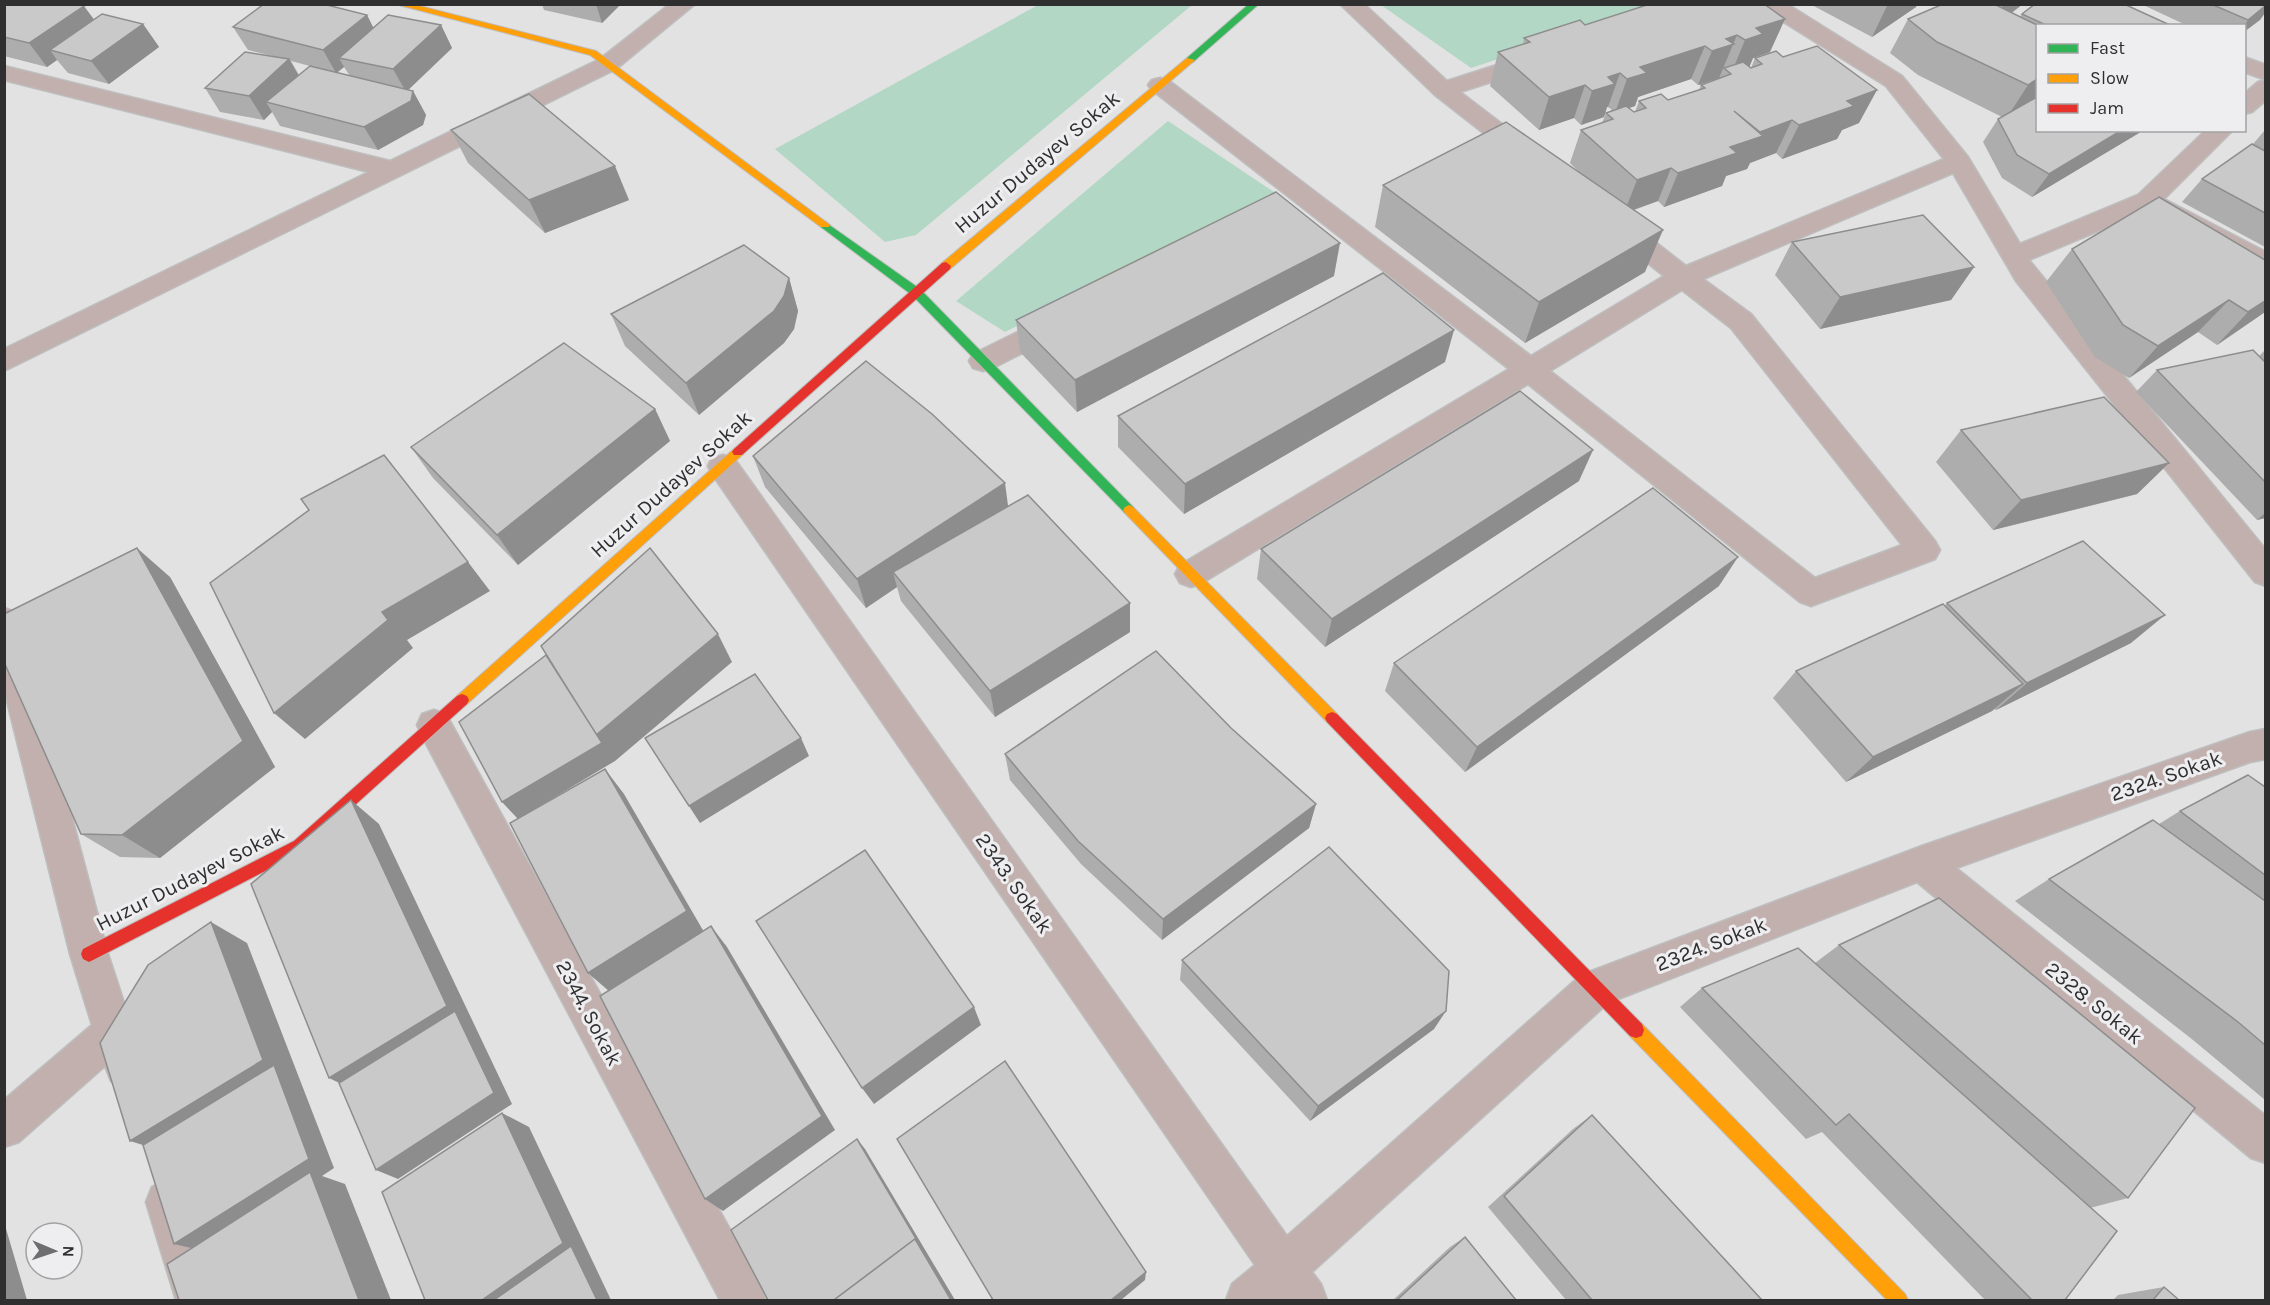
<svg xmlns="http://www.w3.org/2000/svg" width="2270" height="1305" viewBox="0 0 2270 1305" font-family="Karla,sans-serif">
<rect width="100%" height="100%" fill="#e2e2e2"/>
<g fill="#b2d8c5">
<path d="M1038 5H1192L916 235 885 242 775 149Z"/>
<path d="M1381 5H1662L1471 68Z"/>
<path d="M1168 121 1277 194 1005 332 956 301Z"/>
</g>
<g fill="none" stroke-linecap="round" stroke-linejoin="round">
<g stroke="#bebebe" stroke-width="3">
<g id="street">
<path d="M670 4H695L616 69 4 371V349L369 172 4 80V66L390 161 600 59Z"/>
<path d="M1340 4H1364L1447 81 1528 55 1536 53 1544 55 1547 60 1544 65 1460 92 1536 150 1539 155 1536 160 1527 163 1518 160 1435 95Z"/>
<path d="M1760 4H1787L1902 76 1968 157 2020 244 2138 195 2206 130H2233L2164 199 2266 252V272L2257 269 2146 211 2029 260 2266 550V586L2255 582 2016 281 1953 173 1703 279 1751 314 1935 541 1940 550 1935 559 1811 606 1800 602 1528 384 1202 583 1191 587 1180 583 1175 574 1180 565 1509 369 1152 90 1148 85 1152 80 1160 78 1168 80 1531 356 1664 276 1609 232 1605 226 1609 220 1618 218 1627 220 1686 266 1944 159 1886 86 1763 9ZM1682 290 1731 328 1902 545 1815 578 1550 371Z"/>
<path d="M2244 57 2266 65V80L2244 72Z"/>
<path d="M2266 80V100L2252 112 2244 114V94L2258 82Z"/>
<path d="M1057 313 1067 316 1071 323 1067 330 993 368 983 371 973 368 969 361 973 354Z"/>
<path d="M723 455 734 458 1287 1236 1581 975 1922 846 2250 732 2266 729V759L2250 762 1956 868 2266 1116V1163L2251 1158 1917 882 1608 1003 1312 1272 1321 1284 1327 1300H1226L1232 1284 1255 1265 712 474 708 466 712 458Z"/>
<path d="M4 608 15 612 20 621 108 954 145 1067 139 1081 125 1087 111 1081 105 1066 19 1142 4 1147V1100L92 1025 70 954 4 689Z"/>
<path d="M434 710 446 714 760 1284 766 1300H720L422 736 417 725 422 714Z"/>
<path d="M167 1181 182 1187 220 1300H176L146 1202 152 1187Z"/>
</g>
</g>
<g stroke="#bebebe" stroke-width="2">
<g id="fast">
<path d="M1249 4H1259L1193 62H1187V58Z"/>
<path d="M825 222 920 289 1133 507 1135 510 1133 513H1125L912 295 821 227V223Z"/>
</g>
</g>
<g stroke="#bebebe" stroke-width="2">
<g id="slow">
<path d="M395 4H412L596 51 830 225 829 227H821L590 55Z"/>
<path d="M1187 58 1195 60 950 269H942V263Z"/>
<path d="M738 447 744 452 742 455 467 704 462 706 457 704 455 700 457 696 734 449Z"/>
<path d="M1129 505 1133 507 1337 714 1339 718 1337 722 1332 724 1327 722 1125 513 1123 510 1125 507Z"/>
<path d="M1636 1022 1642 1024 1905 1294 1908 1300H1887L1630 1036 1628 1030 1630 1024Z"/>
</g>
</g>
<g stroke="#bebebe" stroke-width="2">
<g id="jam">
<path d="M946 262 951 266 950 269 742 455H734L732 452 734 449 942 263Z"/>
<path d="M462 694 467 696 469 700 467 704 304 851 95 959 89 962 83 959 81 954 83 949 294 841 457 696Z"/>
<path d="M1332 712 1337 714 1642 1024 1644 1030 1642 1036 1636 1038 1630 1036 1327 722 1325 718 1327 714Z"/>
</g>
</g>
<use href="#street" fill="#c1b0ae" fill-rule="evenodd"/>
<use href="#fast" fill="#30b455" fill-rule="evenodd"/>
<use href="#slow" fill="#ff9f0a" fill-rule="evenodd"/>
<use href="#jam" fill="#e5322d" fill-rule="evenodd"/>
</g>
<g fill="#adadad" fill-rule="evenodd">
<path d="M4 4 94 20 143 24 159 47 109 84 68 73 57 60 47 67 4 56Z"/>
<path d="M542 4H621L602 23 544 10Z"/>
<path d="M1640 4H1764L1770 52 1753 58 1749 67 1751 68 1755 58 1859 123 1842 130 1837 139 1782 159 1776 153 1750 163 1747 169 1726 176 1722 186 1664 207 1658 201 1634 210 1645 272 1525 343 1375 227 1383 185 1580 173 1570 163 1581 130 1602 123 1606 113 1612 110 1608 107H1607L1604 117 1581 125 1574 118 1539 130 1490 86 1498 52 1523 45 1524 38 1585 25 1639 8ZM1723 68 1719 78 1701 85 1699 90 1668 100 1639 101 1635 112H1634L1629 108 1635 106 1638 97 1691 79 1698 85 1719 78Z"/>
<path d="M1810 4H1917L1916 7 1872 37Z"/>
<path d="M1941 4H2023L2012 13 2020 17 2022 14 2172 26H2037V130H2144L2032 197 2002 178 1983 142 1998 119 2002 117 1918 75 1890 53 1908 19 1942 5Z"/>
<path d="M2141 4H2265L2260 20 2244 26H2188Z"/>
<path d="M367 15 373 28 441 25 452 48 408 90 413 91 426 115 423 125 378 150 280 126 272 112 264 120 220 112 205 88 272 56 248 50 233 27ZM291 61 310 66 299 75ZM344 67 350 76 337 73Z"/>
<path d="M451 130 629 200 545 233 468 163Z"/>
<path d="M2265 130V247L2182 202 2202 179 2253 144Z"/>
<path d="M1792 242 1974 267 1951 300 1820 329 1775 275Z"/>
<path d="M2072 249 2265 260V312L2217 345 2198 332 2129 378 2095 357 2046 282Z"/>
<path d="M1334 276 1077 412 1020 352 1016 320Z"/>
<path d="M789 278 798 311 794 329 784 343 699 415 625 346 611 314Z"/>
<path d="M2265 350V518L2257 520 2136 392 2157 370 2259 356Z"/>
<path d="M1445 362 1184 514 1118 447V416Z"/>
<path d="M655 409 670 441 518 565 433 478 411 447Z"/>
<path d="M1961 430 2169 463 2137 494 1993 530 1936 462Z"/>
<path d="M753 456 1008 506 1130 632 995 717 901 601 897 587 866 608 765 487Z"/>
<path d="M1579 481 1325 647 1257 579 1261 549Z"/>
<path d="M170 577 275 767 160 858 120 857 81 834Z"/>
<path d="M1719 586 1465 772 1385 691 1394 663Z"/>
<path d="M1947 603 2131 643 1996 710 1994 709 1992 711 1846 782 1773 698 1796 671 1944 606Z"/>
<path d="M1005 754 1316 804 1309 828 1162 940 1081 864 1010 780Z"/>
<path d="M2265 787V1100L2193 1040 2015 901 2049 879 2159 824 2180 811Z"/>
<path d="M1839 945 2128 1198 2090 1208 2065 1300H1985L1822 1132 1806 1139 1680 1007 1702 988 1815 963Z"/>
<path d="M1182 960 1434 1029 1310 1121 1180 980Z"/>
<path d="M1592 1115 1762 1300H1566L1488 1207 1573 1129Z"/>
<path d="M1465 1237 1516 1300H1393L1450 1247Z"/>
<path d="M2164 1287 2179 1300H2113L2118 1295Z"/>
</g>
<g fill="#8d8d8d">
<path d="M596 4H621L602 23Z"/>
<path d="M1888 4H1917L1916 7 1872 37Z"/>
<path d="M2004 4H2023L1991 27Z"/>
<path d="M84 6 101 29 50 50 57 60 47 67 29 43Z"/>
<path d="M2265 6V13L2260 20 2244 32V26L2248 20Z"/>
<path d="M367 15 379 39 339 58 344 67 336 73 323 50Z"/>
<path d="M1785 19 1770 52 1753 58 1749 68 1731 74 1745 40 1756 28Z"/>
<path d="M143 24 159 47 109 84 91 61Z"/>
<path d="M441 25 452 48 406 92 393 69Z"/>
<path d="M1737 35 1719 78 1698 85 1712 51 1726 39Z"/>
<path d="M1705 46 1691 79 1638 97 1635 106 1615 113 1627 79 1640 67Z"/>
<path d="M289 59 303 83 266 102 272 112 264 120 249 96Z"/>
<path d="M1620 73 1608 107H1607L1604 117 1581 125 1592 91 1608 77Z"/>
<path d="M2037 79V100L2006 119 2028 85Z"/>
<path d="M1585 85 1574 118 1539 130 1549 97Z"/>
<path d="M1877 90 1859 123 1842 130 1837 139 1782 159 1799 125 1847 101Z"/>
<path d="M413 91 426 115 423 125 378 150 364 127Z"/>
<path d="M1792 120 1776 153 1750 163 1747 169 1726 176 1722 186 1664 207 1678 173 1730 147 1757 138 1760 132Z"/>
<path d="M2122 130H2144L2032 197 2049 174Z"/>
<path d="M615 166 629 200 545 233 529 200Z"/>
<path d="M1671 168 1658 201 1624 213 1637 180Z"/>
<path d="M1663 230 1645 272 1525 343 1539 302Z"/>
<path d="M1340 243 1334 276 1077 412 1075 380Z"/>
<path d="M1974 267 1951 300 1820 329 1840 297Z"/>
<path d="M789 278 798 311 794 329 784 343 699 415 686 383Z"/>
<path d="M2229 300 2198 332 2129 378 2158 346Z"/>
<path d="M2265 301V312L2217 345 2248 312Z"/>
<path d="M1454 330 1445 362 1184 514 1185 484Z"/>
<path d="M655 409 670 441 518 565 497 535Z"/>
<path d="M1593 450 1579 481 1325 647 1332 619Z"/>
<path d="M2169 463 2137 494 1993 530 2021 500Z"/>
<path d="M1005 483 1009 513 893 572 897 587 866 608 857 579Z"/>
<path d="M2265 513V518L2257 520Z"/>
<path d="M137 548 170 577 275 767 160 858 122 835Z"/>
<path d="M1738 557 1719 586 1465 772 1477 747Z"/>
<path d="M468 562 490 591 407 640 413 648 305 739 274 713 382 612Z"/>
<path d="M1130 603V632L995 717 990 691Z"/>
<path d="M2165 615 2131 643 1996 710 2027 683Z"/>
<path d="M718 634 732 662 615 761 518 819 502 802 596 735Z"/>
<path d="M2023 684 1992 711 1846 782 1873 757Z"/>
<path d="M801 738 809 756 700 823 689 806Z"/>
<path d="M605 769 624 794 704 932 610 992 588 973Z"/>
<path d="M351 800 379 824 512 1104 398 1179 376 1170 362 1094 329 1078Z"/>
<path d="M1316 804 1309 828 1162 940 1163 919Z"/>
<path d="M211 922 247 943 334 1168 322 1176 345 1184 391 1300H359L204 1251 174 1244 172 1154 130 1141Z"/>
<path d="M711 926 727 947 835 1130 723 1211 705 1199Z"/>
<path d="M974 1007 981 1025 874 1104 862 1088Z"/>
<path d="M1446 1011 1434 1029 1310 1121 1318 1106Z"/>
<path d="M502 1113 529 1127 611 1300H482Z"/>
<path d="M857 1139 865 1149 955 1300H951Z"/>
<path d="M4 1222 27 1300H4Z"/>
<path d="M1146 1272 1145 1280 1121 1300H1111Z"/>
</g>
<g fill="#c9c9c9" stroke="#8d8d8d" stroke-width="1.5">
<path d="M4 4H77L84 6 29 43 4 37Z"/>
<path d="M264 4H323L367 15 323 50 233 27Z"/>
<path d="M1646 4H1764L1785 19 1756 28 1763 34 1745 40 1737 35 1726 39 1734 44 1712 51 1705 46 1640 67 1647 73 1627 79 1620 73 1608 77 1615 84 1592 91 1585 85 1549 97 1498 52 1530 42 1524 38 1580 20 1585 25 1647 5Z"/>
<path d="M1943 4H1994L2039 26H2037V79L2028 85 1937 42 1908 19Z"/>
<path d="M2035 4H2124L2172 26H2048L2022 14Z"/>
<path d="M2211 4H2265V6L2248 20Z"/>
<path d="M102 14 143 24 91 61 50 50Z"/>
<path d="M388 15 441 25 393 69 339 58Z"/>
<path d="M1817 46 1877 90 1847 101 1854 106 1799 125 1792 120 1760 132 1734 111 1763 136 1730 147 1737 153 1678 173 1671 168 1637 180 1581 130 1613 119 1606 113 1626 106 1634 112 1646 108 1639 101 1661 94 1668 100 1705 88 1701 85 1731 74 1724 68 1743 62 1751 68 1762 64 1755 58 1776 51 1783 57Z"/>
<path d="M245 52 289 59 249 96 205 88Z"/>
<path d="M310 66 413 91 411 101 364 127 266 102Z"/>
<path d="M529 94 615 166 529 200 451 130Z"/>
<path d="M2037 97V130H2122L2049 174 2017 155 1998 119Z"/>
<path d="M1506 122 1663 230 1539 302 1383 185Z"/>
<path d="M2252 144 2265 151V213L2202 179Z"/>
<path d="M1276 192 1340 243 1075 380 1016 320Z"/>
<path d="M2159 197 2265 260V301L2248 312 2229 300 2158 346 2123 325 2072 249Z"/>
<path d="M1923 215 1974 267 1840 297 1792 242Z"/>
<path d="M744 245 789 278 784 296 774 311 686 383 611 314Z"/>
<path d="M1383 273 1454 330 1185 484 1118 416Z"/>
<path d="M564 343 655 409 497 535 411 447Z"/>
<path d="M2253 350 2265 362V482L2157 370Z"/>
<path d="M866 361 932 414 1005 483 857 579 753 456Z"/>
<path d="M1520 391 1593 450 1332 619 1261 549Z"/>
<path d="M2104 397 2169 463 2021 500 1961 430Z"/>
<path d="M384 455 468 562 382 612 388 620 274 713 210 583 309 510 301 499Z"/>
<path d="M1653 488 1738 557 1477 747 1394 663Z"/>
<path d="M1028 495 1130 603 990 691 893 572Z"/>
<path d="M2083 541 2165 615 2027 683 1947 603Z"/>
<path d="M137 548 243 741 122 835 81 834 4 662V614Z"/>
<path d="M650 548 718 634 596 735 541 646Z"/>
<path d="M1943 604 2023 684 1873 757 1796 671Z"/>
<path d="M1156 651 1231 728 1316 804 1163 919 1078 841 1005 754Z"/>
<path d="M546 655 602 743 502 802 459 722Z"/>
<path d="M755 674 801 738 689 806 645 738Z"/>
<path d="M605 769 687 911 588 973 510 823Z"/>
<path d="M2248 775 2265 787V875L2180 811Z"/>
<path d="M351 800 447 1006 329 1078 251 884Z"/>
<path d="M2153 820 2265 901V1045L2238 1022 2049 879Z"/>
<path d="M1329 847 1449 971 1446 1011 1318 1106 1182 960Z"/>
<path d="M865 850 974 1007 862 1088 756 921Z"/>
<path d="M1939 898 2195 1108 2128 1198 1839 945Z"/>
<path d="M211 922 263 1060 130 1141 100 1043 148 965Z"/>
<path d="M711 926 822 1116 705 1199 600 996Z"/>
<path d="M1798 948 2117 1231 2065 1300H2032L1849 1114 1836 1125 1702 988Z"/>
<path d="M455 1011 494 1093 376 1170 339 1083Z"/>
<path d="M1005 1061 1146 1272 1111 1300H993L897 1139Z"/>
<path d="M274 1065 309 1159 174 1244 143 1145Z"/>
<path d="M502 1113 563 1243 482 1300H425L382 1192Z"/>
<path d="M1592 1115 1762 1300H1592L1504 1196Z"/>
<path d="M857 1139 918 1242 915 1239 834 1300H768L731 1230Z"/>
<path d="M310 1172 359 1300H179L167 1264Z"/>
<path d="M1465 1237 1516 1300H1397Z"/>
<path d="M915 1239 951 1300H834Z"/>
<path d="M571 1246 597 1300H494Z"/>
<path d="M2164 1287 2179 1300H2153Z"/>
</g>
<g text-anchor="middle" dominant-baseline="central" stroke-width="6" stroke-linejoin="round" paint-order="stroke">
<g font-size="21" fill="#2f2f30" stroke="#eeeef0">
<text transform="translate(1037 162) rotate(-40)">Huzur Dudayev Sokak</text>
<text transform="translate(671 484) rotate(-42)">Huzur Dudayev Sokak</text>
<text transform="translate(2166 776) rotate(-19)">2324. Sokak</text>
<text transform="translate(190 878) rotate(-27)">Huzur Dudayev Sokak</text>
<text transform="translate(1014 883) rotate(55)">2343. Sokak</text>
<text transform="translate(1711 944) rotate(-21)">2324. Sokak</text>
<text transform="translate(2094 1003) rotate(39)">2328. Sokak</text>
<text transform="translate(589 1013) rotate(62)">2344. Sokak</text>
</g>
</g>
<rect width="2270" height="1305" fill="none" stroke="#2f2f30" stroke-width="12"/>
<rect x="2036" y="24" width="210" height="108" fill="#eeeef0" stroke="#a2a2a3" stroke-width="1.5"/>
<rect x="2048" y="44" width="30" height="9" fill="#30b455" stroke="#a2a2a3" stroke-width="1.5"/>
<text x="2090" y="54" font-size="18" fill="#2f2f30">Fast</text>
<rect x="2048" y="74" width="30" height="9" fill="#ff9f0a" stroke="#a2a2a3" stroke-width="1.5"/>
<text x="2090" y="84" font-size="18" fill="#2f2f30">Slow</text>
<rect x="2048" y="104" width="30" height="9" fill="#e5322d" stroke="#a2a2a3" stroke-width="1.5"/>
<text x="2090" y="114" font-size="18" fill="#2f2f30">Jam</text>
<g transform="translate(54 1251) rotate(92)"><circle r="28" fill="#eeeef0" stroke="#a2a2a3" stroke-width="1.5"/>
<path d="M0-4.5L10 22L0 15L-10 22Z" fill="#6e6e6e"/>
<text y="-9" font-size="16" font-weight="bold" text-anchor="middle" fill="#2f2f30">N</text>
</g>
</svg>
